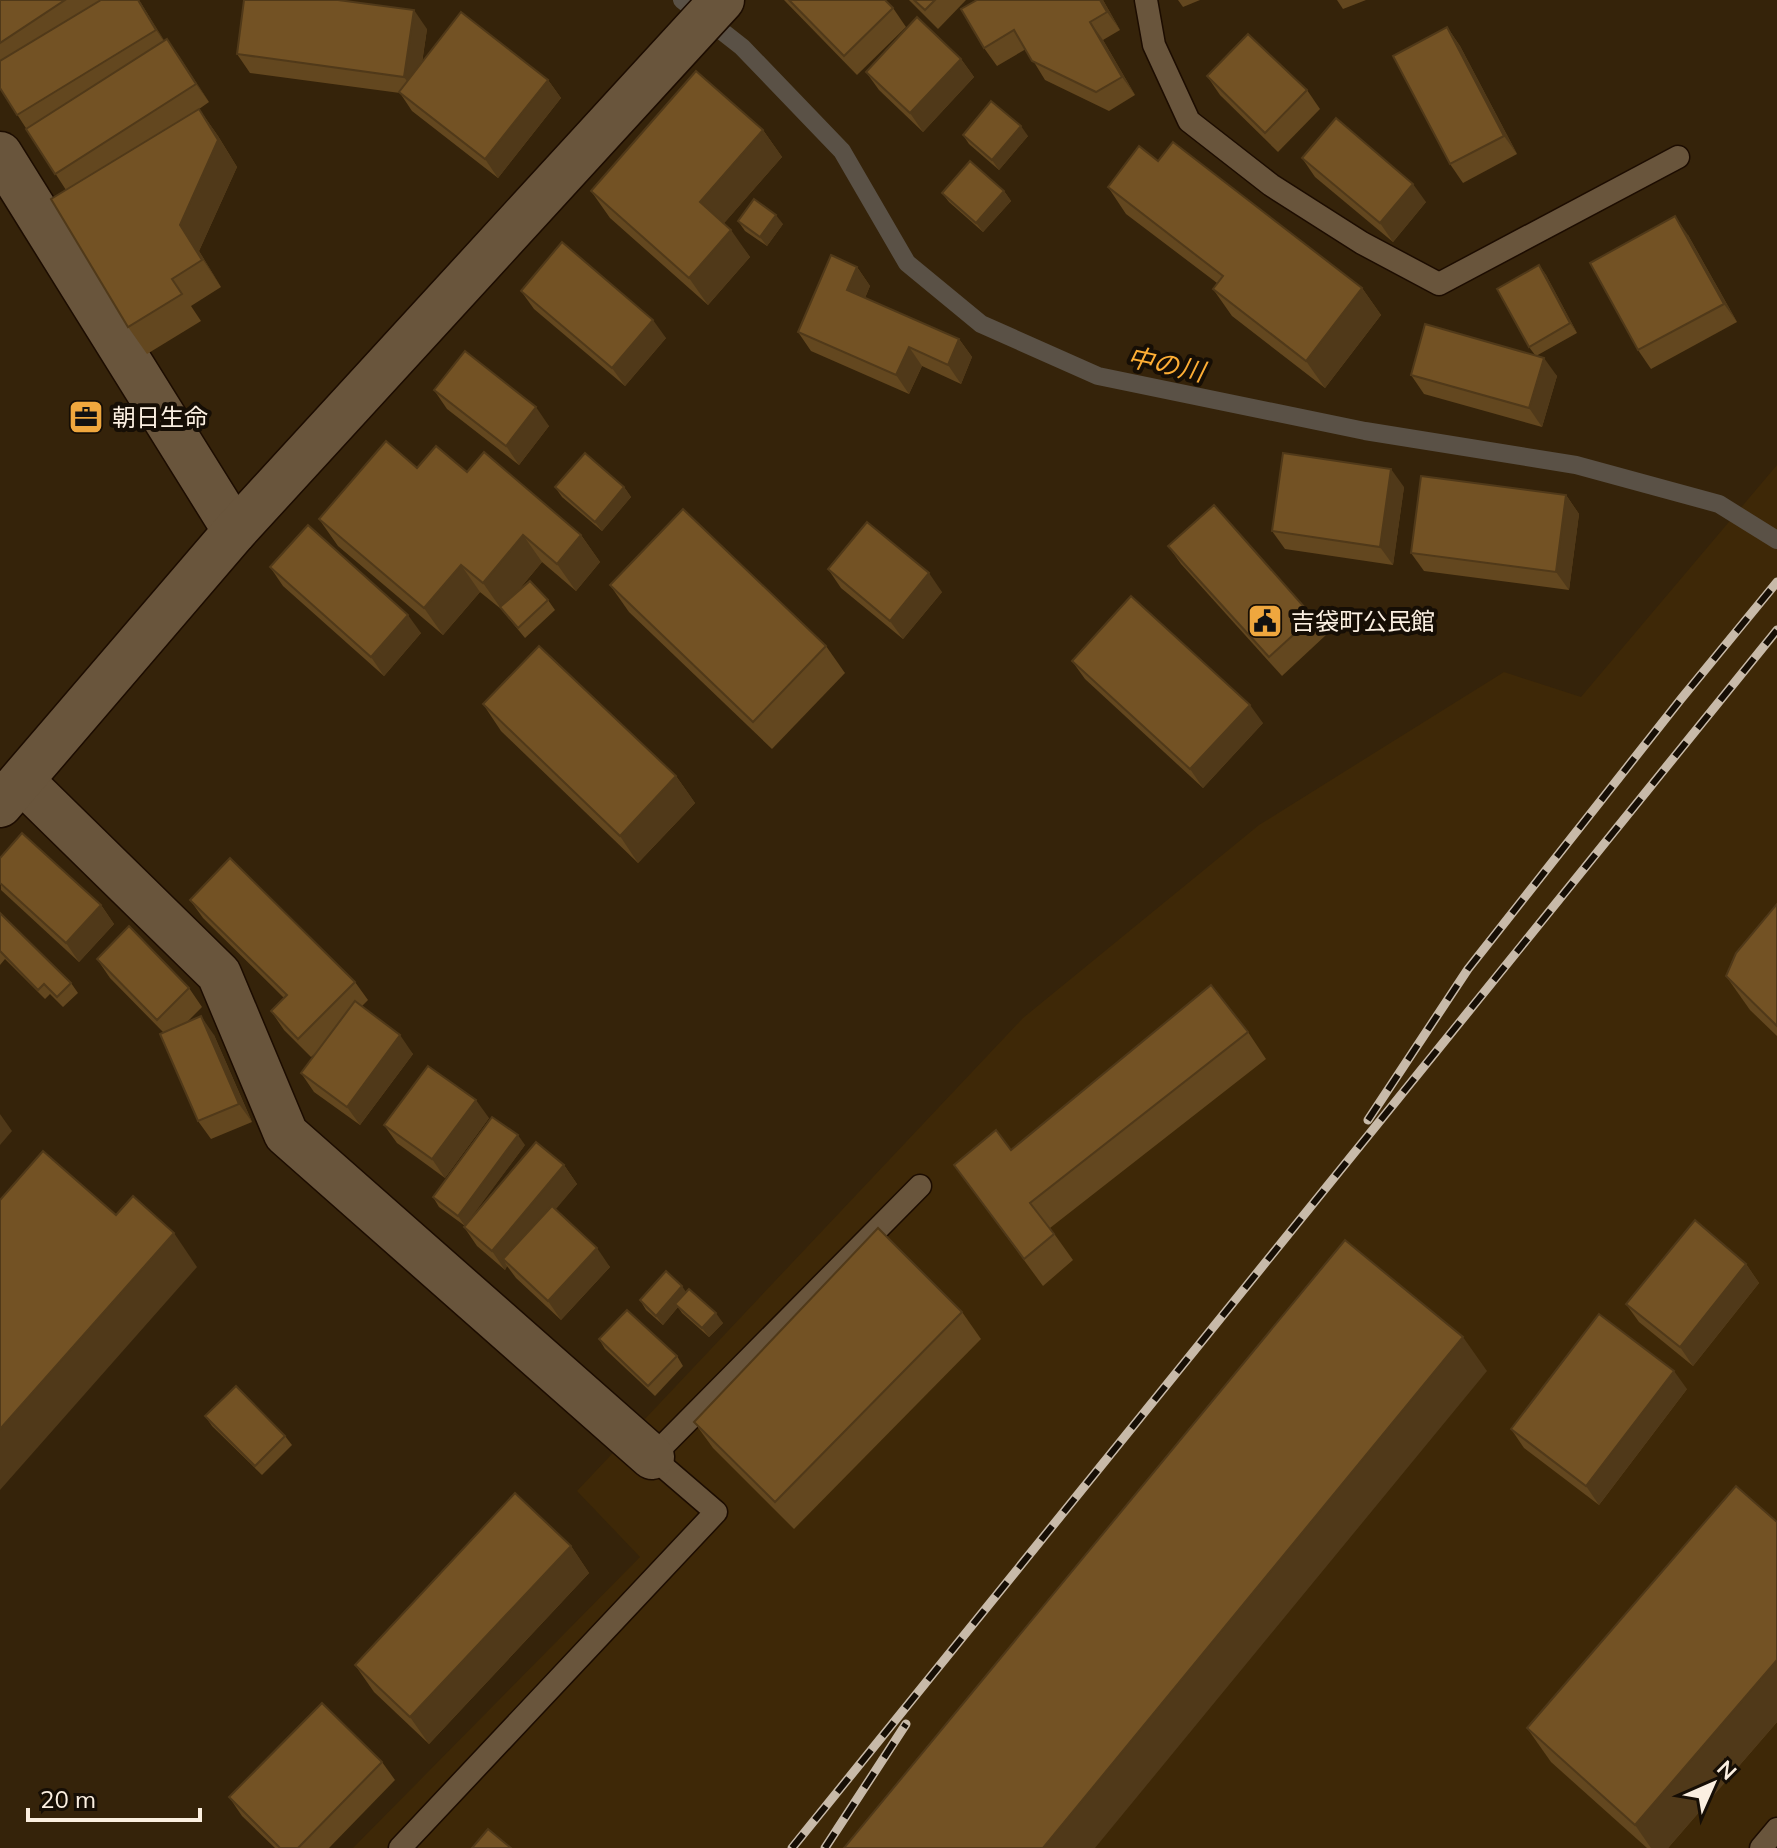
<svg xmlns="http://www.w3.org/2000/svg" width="1777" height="1848" viewBox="0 0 1777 1848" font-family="Mulish,'Noto Sans JP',sans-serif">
<rect width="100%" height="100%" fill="#35230a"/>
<path fill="#3e2807" d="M1777 465V1848H353L640 1557 577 1491 1023 1018 1259 825 1504 672 1581 697Z"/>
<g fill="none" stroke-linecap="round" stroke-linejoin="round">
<path stroke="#5a5146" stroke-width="18" d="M682 0 742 47 842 151 907 263 981 324 1098 376 1365 431 1576 465 1719 504 1777 540"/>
<g stroke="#1c0c00" stroke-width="25">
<g id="lane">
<path d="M1146 0 1154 45 1189 121 1271 185 1362 243 1439 284 1678 157"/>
<path d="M400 1848 716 1512 652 1457 920 1186"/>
<path d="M1761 1848 1777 1829"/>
</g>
</g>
<g stroke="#1c0c00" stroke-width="47">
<g id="street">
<path d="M0 154 235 531"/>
<path d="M22 781 219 974 286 1134 652 1457"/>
</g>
</g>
<g stroke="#1c0c00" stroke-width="47">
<path id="secondary" d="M0 805 235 531 722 0"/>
</g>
<use href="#lane" stroke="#69553c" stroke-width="22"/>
<use href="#street" stroke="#69553c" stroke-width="44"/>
<use href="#secondary" stroke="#69553c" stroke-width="44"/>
<g stroke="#c8baa9" stroke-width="9">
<g id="rail">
<path d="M1368 1120 1468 969 1681 699 1777 582"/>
<path d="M792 1848 1777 630"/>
<path d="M825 1848 906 1724"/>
</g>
</g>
<use href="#rail" stroke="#160e05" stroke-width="6" stroke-dasharray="18" stroke-linecap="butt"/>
</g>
<g fill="#63471f">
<path d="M0 0H139L164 41 167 39 209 102 192 114 199 109 218 136 237 167 199 251 221 287 191 306 201 321 147 354 128 327 66 190 0 88Z"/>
<path d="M784 0H885L893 8 906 27 857 75Z"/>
<path d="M909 0H966L938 29Z"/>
<path d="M977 0H1103L1120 30 1103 40 1135 95 1109 111 1045 80 1026 49 997 66 984 48Z"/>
<path d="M1178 0H1200L1183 7Z"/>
<path d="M1337 0H1366L1343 9Z"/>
<path d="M1447 27 1460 46 1517 154 1463 183 1450 164Z"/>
<path d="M427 29 422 63 548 80 561 98 498 178 412 111 400 93 250 73 237 54Z"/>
<path d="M961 59 974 77 923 132 879 90 866 72Z"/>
<path d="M1207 76 1307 90 1320 109 1278 152 1220 95Z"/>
<path d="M763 130 782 157 724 223 750 257 708 305 610 218 591 191Z"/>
<path d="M963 135 1028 136 999 170 969 144Z"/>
<path d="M1302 158 1426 202 1393 242 1315 177Z"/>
<path d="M1158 161 1362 288 1381 315 1325 388 1232 316 1213 289 1217 283 1126 214 1108 187Z"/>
<path d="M1004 191 1011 201 983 232 949 202 942 193Z"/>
<path d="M738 221 783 224 767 246 745 231Z"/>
<path d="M1688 235 1737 322 1651 369 1638 350Z"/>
<path d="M1539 265 1546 275 1577 333 1536 356 1557 376 1542 427 1424 394 1411 375 1535 355 1529 347Z"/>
<path d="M857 267 870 286 865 298 959 339 972 357 961 384 922 366 909 394 811 351 798 332Z"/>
<path d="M521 291 666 338 625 386 534 309Z"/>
<path d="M434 390 549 426 519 465 447 409Z"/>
<path d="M417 468 467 472 581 535 600 562 576 591 542 562 517 592 548 600 555 610 525 638 501 609 480 592 443 635 338 546 319 519Z"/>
<path d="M555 487H624L631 497 602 531 562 497Z"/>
<path d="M1404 487 1393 565 1285 549 1272 531Z"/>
<path d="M1566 495 1579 514 1569 590 1424 571 1411 553Z"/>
<path d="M1168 546 1313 617 1326 635 1282 676 1181 564Z"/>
<path d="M270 567 421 633 384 676 283 586Z"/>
<path d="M828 569 942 592 903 639 841 588Z"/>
<path d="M610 585 826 646 845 673 772 749 629 612Z"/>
<path d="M1072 661 1263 723 1203 788 1085 679Z"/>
<path d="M483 704 676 776 695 803 638 863 501 731Z"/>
<path d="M0 858 101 905 114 924 79 962 1 890Z"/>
<path d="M190 900 355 982 368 1000 362 1006 413 1054 360 1125 314 1092 301 1073 317 1052 311 1057 284 1030 271 1011 284 998 203 918Z"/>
<path d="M1777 904V1036L1750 1010 1726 976Z"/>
<path d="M0 913 71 983 78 993 63 1007 50 994 45 999 5 959 0 965Z"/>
<path d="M97 959 189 988 202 1007 187 1022 214 1035 252 1122 211 1139 198 1121 163 1032 110 978Z"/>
<path d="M1248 1032 1266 1059 1050 1228 1073 1260 1043 1286 954 1165 1011 1150Z"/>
<path d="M489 1118 445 1178 397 1143 384 1125Z"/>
<path d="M525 1145 465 1225 564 1165 577 1184 555 1209 610 1267 561 1320 516 1278 507 1266 505 1270 477 1246 464 1227 465 1226 439 1207 433 1197Z"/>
<path d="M1746 1264 1759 1283 1693 1366 1639 1322 1626 1304Z"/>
<path d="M686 1292 723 1323 709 1337 682 1313 678 1307 663 1325 646 1310 640 1300Z"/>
<path d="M962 1312 981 1339 794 1529 713 1448 694 1422Z"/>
<path d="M599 1339 677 1356 683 1366 655 1396 605 1349Z"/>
<path d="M1687 1389 1599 1505 1524 1448 1511 1429Z"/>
<path d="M205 1416 285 1436 292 1445 262 1475 212 1426Z"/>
<path d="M571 1546 589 1573 429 1744 374 1692 355 1665Z"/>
<path d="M1777 1722 1668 1848H1647L1551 1762 1527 1728Z"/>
<path d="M382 1762 395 1780 329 1848H275L242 1816 229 1797Z"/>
</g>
<g fill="#503919">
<path d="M138 0H139L169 48 156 30Z"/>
<path d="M1100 0H1103L1120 30 1107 12Z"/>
<path d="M414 10 427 29 417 95 404 77Z"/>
<path d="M1090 22 1103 40 1135 95 1122 77Z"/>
<path d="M1447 27 1460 46 1517 154 1504 136Z"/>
<path d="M167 39 180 57 209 102 196 84Z"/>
<path d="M961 59 974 77 923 132 910 113Z"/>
<path d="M548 80 561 98 498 178 485 159Z"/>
<path d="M199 109 218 136 237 167 199 251 221 287 180 225Z"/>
<path d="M1021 126 1028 136 999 170 992 160Z"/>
<path d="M763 130 782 157 719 229 700 202Z"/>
<path d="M1413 184 1426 202 1393 242 1380 223Z"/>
<path d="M1004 191 1011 201 983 232 976 223Z"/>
<path d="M776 215 783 224 767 246 760 237Z"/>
<path d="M1675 216 1688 235 1737 322 1724 304Z"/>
<path d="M731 230 750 257 708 305 689 278Z"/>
<path d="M1539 265 1546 275 1577 333 1570 323Z"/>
<path d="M857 267 870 286 860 309 847 290Z"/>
<path d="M1362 288 1381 315 1325 388 1306 361Z"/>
<path d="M653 320 666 338 625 386 612 368Z"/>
<path d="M959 339 972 357 961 384 948 365Z"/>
<path d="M909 347 922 366 909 394 896 375Z"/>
<path d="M1544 358 1557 376 1542 427 1529 408Z"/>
<path d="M536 407 549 426 519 465 506 446Z"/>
<path d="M1391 469 1404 487 1393 565 1380 547Z"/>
<path d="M624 487 631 497 602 531 595 522Z"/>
<path d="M1566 495 1579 514 1569 590 1556 572Z"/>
<path d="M523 535 542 562 502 610 483 583Z"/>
<path d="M581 535 600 562 576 591 557 564Z"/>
<path d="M461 565 480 592 443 635 424 608Z"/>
<path d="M929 573 942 592 903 639 890 621Z"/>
<path d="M408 615 421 633 384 676 371 657Z"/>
<path d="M1250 705 1263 723 1203 788 1190 769Z"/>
<path d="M676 776 695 803 638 863 620 836Z"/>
<path d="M101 905 114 924 79 962 66 943Z"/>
<path d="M201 1016 214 1035 252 1122 239 1104Z"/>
<path d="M400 1035 413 1054 360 1125 347 1107Z"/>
<path d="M476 1100 489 1118 445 1178 432 1159Z"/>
<path d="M0 1114 12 1131 0 1145Z"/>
<path d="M518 1135 525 1145 465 1226 458 1216Z"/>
<path d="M564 1165 577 1184 509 1265 503 1259 507 1266 505 1270 492 1251Z"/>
<path d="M174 1233 197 1267 0 1490V1429Z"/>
<path d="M597 1248 610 1267 561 1320 548 1301Z"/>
<path d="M1746 1264 1759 1283 1693 1366 1680 1347Z"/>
<path d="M682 1286 688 1295 675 1304 678 1307 663 1325 656 1316Z"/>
<path d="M716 1313 723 1323 709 1337 702 1328Z"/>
<path d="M1463 1337 1487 1371 1095 1848H1043Z"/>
<path d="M1674 1371 1687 1389 1599 1505 1586 1486Z"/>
<path d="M571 1546 589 1573 429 1744 410 1717Z"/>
<path d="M1777 1660V1722L1668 1848H1651L1635 1825Z"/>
</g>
<g fill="#735224" stroke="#503919" stroke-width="2">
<path d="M0 0H65L0 43Z"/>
<path d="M101 0H138L156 30 17 115 0 88V61Z"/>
<path d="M244 0H338L414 10 404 77 237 54Z"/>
<path d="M789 0H885L893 8 844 56Z"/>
<path d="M914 0H935L925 10Z"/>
<path d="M977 0H1100L1107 12 1090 22 1122 77 1096 92 1032 61 1014 30 984 48 961 9Z"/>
<path d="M461 12 548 80 485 159 399 92Z"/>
<path d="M917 17 961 59 910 113 866 72Z"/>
<path d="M1447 27 1504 136 1450 164 1393 56Z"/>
<path d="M1248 34 1307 90 1265 133 1207 76Z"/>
<path d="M167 39 196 84 55 174 26 129Z"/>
<path d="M696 71 763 130 700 202 731 230 689 278 591 191Z"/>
<path d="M991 101 1021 126 992 160 963 135Z"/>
<path d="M199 109 218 140 180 225 202 260 172 279 182 294 128 327 51 199Z"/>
<path d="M1336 118 1413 184 1380 223 1302 158Z"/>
<path d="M1173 142 1362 288 1306 361 1213 289 1223 276 1108 187 1139 146 1158 161Z"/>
<path d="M970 161 1004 191 976 223 942 193Z"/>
<path d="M754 199 776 215 760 237 738 221Z"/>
<path d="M1675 216 1724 304 1638 350 1590 263Z"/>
<path d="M562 242 653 320 612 368 521 291Z"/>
<path d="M831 255 857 267 847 290 959 339 948 365 909 347 896 375 798 332Z"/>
<path d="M1539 265 1570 323 1529 347 1497 289Z"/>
<path d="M1425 324 1544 358 1529 408 1411 375Z"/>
<path d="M465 351 536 407 506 446 434 390Z"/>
<path d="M386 441 417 468 436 446 467 472 484 452 581 535 557 564 523 535 483 583 461 565 424 608 319 519Z"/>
<path d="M585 453 624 487 595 522 555 487Z"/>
<path d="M1283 453 1391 469 1380 547 1272 531Z"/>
<path d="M1421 476 1566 495 1556 572 1411 553Z"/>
<path d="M1214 505 1313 617 1269 657 1168 546Z"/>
<path d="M683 509 826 646 753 722 610 585Z"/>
<path d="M867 522 929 573 890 621 828 569Z"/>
<path d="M308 525 408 615 371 657 270 567Z"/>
<path d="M530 581 548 600 518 628 500 607Z"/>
<path d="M1131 596 1250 705 1190 769 1072 661Z"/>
<path d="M539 646 676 776 620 836 483 704Z"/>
<path d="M22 833 101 905 66 943 0 883V858Z"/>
<path d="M230 858 355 982 298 1039 271 1011 287 995 190 900Z"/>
<path d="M1777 904V1026L1726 976 1736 953Z"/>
<path d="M0 913 71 983 57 997 44 984 38 990 0 951Z"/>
<path d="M129 926 189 988 157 1020 97 959Z"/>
<path d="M1211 985 1248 1032 1030 1203 1054 1234 1024 1259 954 1165 996 1130 1011 1150Z"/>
<path d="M355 1001 400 1035 347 1107 301 1073Z"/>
<path d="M201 1016 239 1104 198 1121 160 1034Z"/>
<path d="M428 1066 476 1100 432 1159 384 1125Z"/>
<path d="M492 1117 518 1135 458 1216 433 1197Z"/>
<path d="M536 1142 564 1165 492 1251 464 1227Z"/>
<path d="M43 1151 116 1215 133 1196 174 1233 0 1429V1200Z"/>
<path d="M552 1206 597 1248 548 1301 503 1259Z"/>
<path d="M1695 1220 1746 1264 1680 1347 1626 1304Z"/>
<path d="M878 1228 962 1312 775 1502 694 1422Z"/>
<path d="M1345 1240 1463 1337 1043 1848H844Z"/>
<path d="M666 1271 682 1286 656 1316 640 1300Z"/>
<path d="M689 1289 716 1313 702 1328 675 1304Z"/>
<path d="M627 1310 677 1356 648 1386 599 1339Z"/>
<path d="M1599 1314 1674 1371 1586 1486 1511 1429Z"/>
<path d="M236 1386 285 1436 255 1466 205 1416Z"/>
<path d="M1736 1486 1777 1522V1660L1635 1825 1527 1728Z"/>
<path d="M515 1493 571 1546 410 1717 355 1665Z"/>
<path d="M322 1703 382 1762 298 1848H280L229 1797Z"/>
<path d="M488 1829 511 1848H472Z"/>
</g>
<defs>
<g id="office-square" transform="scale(1.8)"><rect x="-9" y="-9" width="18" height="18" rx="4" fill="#efa73e" stroke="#160e05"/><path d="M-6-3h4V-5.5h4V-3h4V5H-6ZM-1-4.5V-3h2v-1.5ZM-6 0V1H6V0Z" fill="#111"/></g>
<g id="civic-square" transform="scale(1.8)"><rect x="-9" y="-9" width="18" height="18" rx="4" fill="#efa73e" stroke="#160e05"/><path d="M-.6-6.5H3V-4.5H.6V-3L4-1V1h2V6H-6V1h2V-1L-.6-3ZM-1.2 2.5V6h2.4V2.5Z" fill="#111"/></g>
</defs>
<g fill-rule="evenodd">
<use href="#office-square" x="86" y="417"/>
<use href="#civic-square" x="1265" y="621"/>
</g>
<g text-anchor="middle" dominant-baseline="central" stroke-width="8" stroke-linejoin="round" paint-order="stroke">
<g font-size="24" fill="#fbefe1" stroke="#160e05" text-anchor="start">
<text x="112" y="417">朝日生命</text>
<text x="1291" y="621">吉袋町公民館</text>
</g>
<g font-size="26" font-style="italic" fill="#feae35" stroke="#160e05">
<text transform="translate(1166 364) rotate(12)">中の川</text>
</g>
</g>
<g transform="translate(1713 1784) rotate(45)" stroke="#160e05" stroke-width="6" paint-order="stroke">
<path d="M0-6L14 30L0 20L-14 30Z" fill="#fbefe1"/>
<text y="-12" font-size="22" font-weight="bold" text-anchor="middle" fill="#fbefe1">N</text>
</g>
<path d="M28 1808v12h172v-12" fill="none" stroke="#fbefe1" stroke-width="4"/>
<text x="40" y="1808" font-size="24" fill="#fbefe1" stroke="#160e05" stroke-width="6" paint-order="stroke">20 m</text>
</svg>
